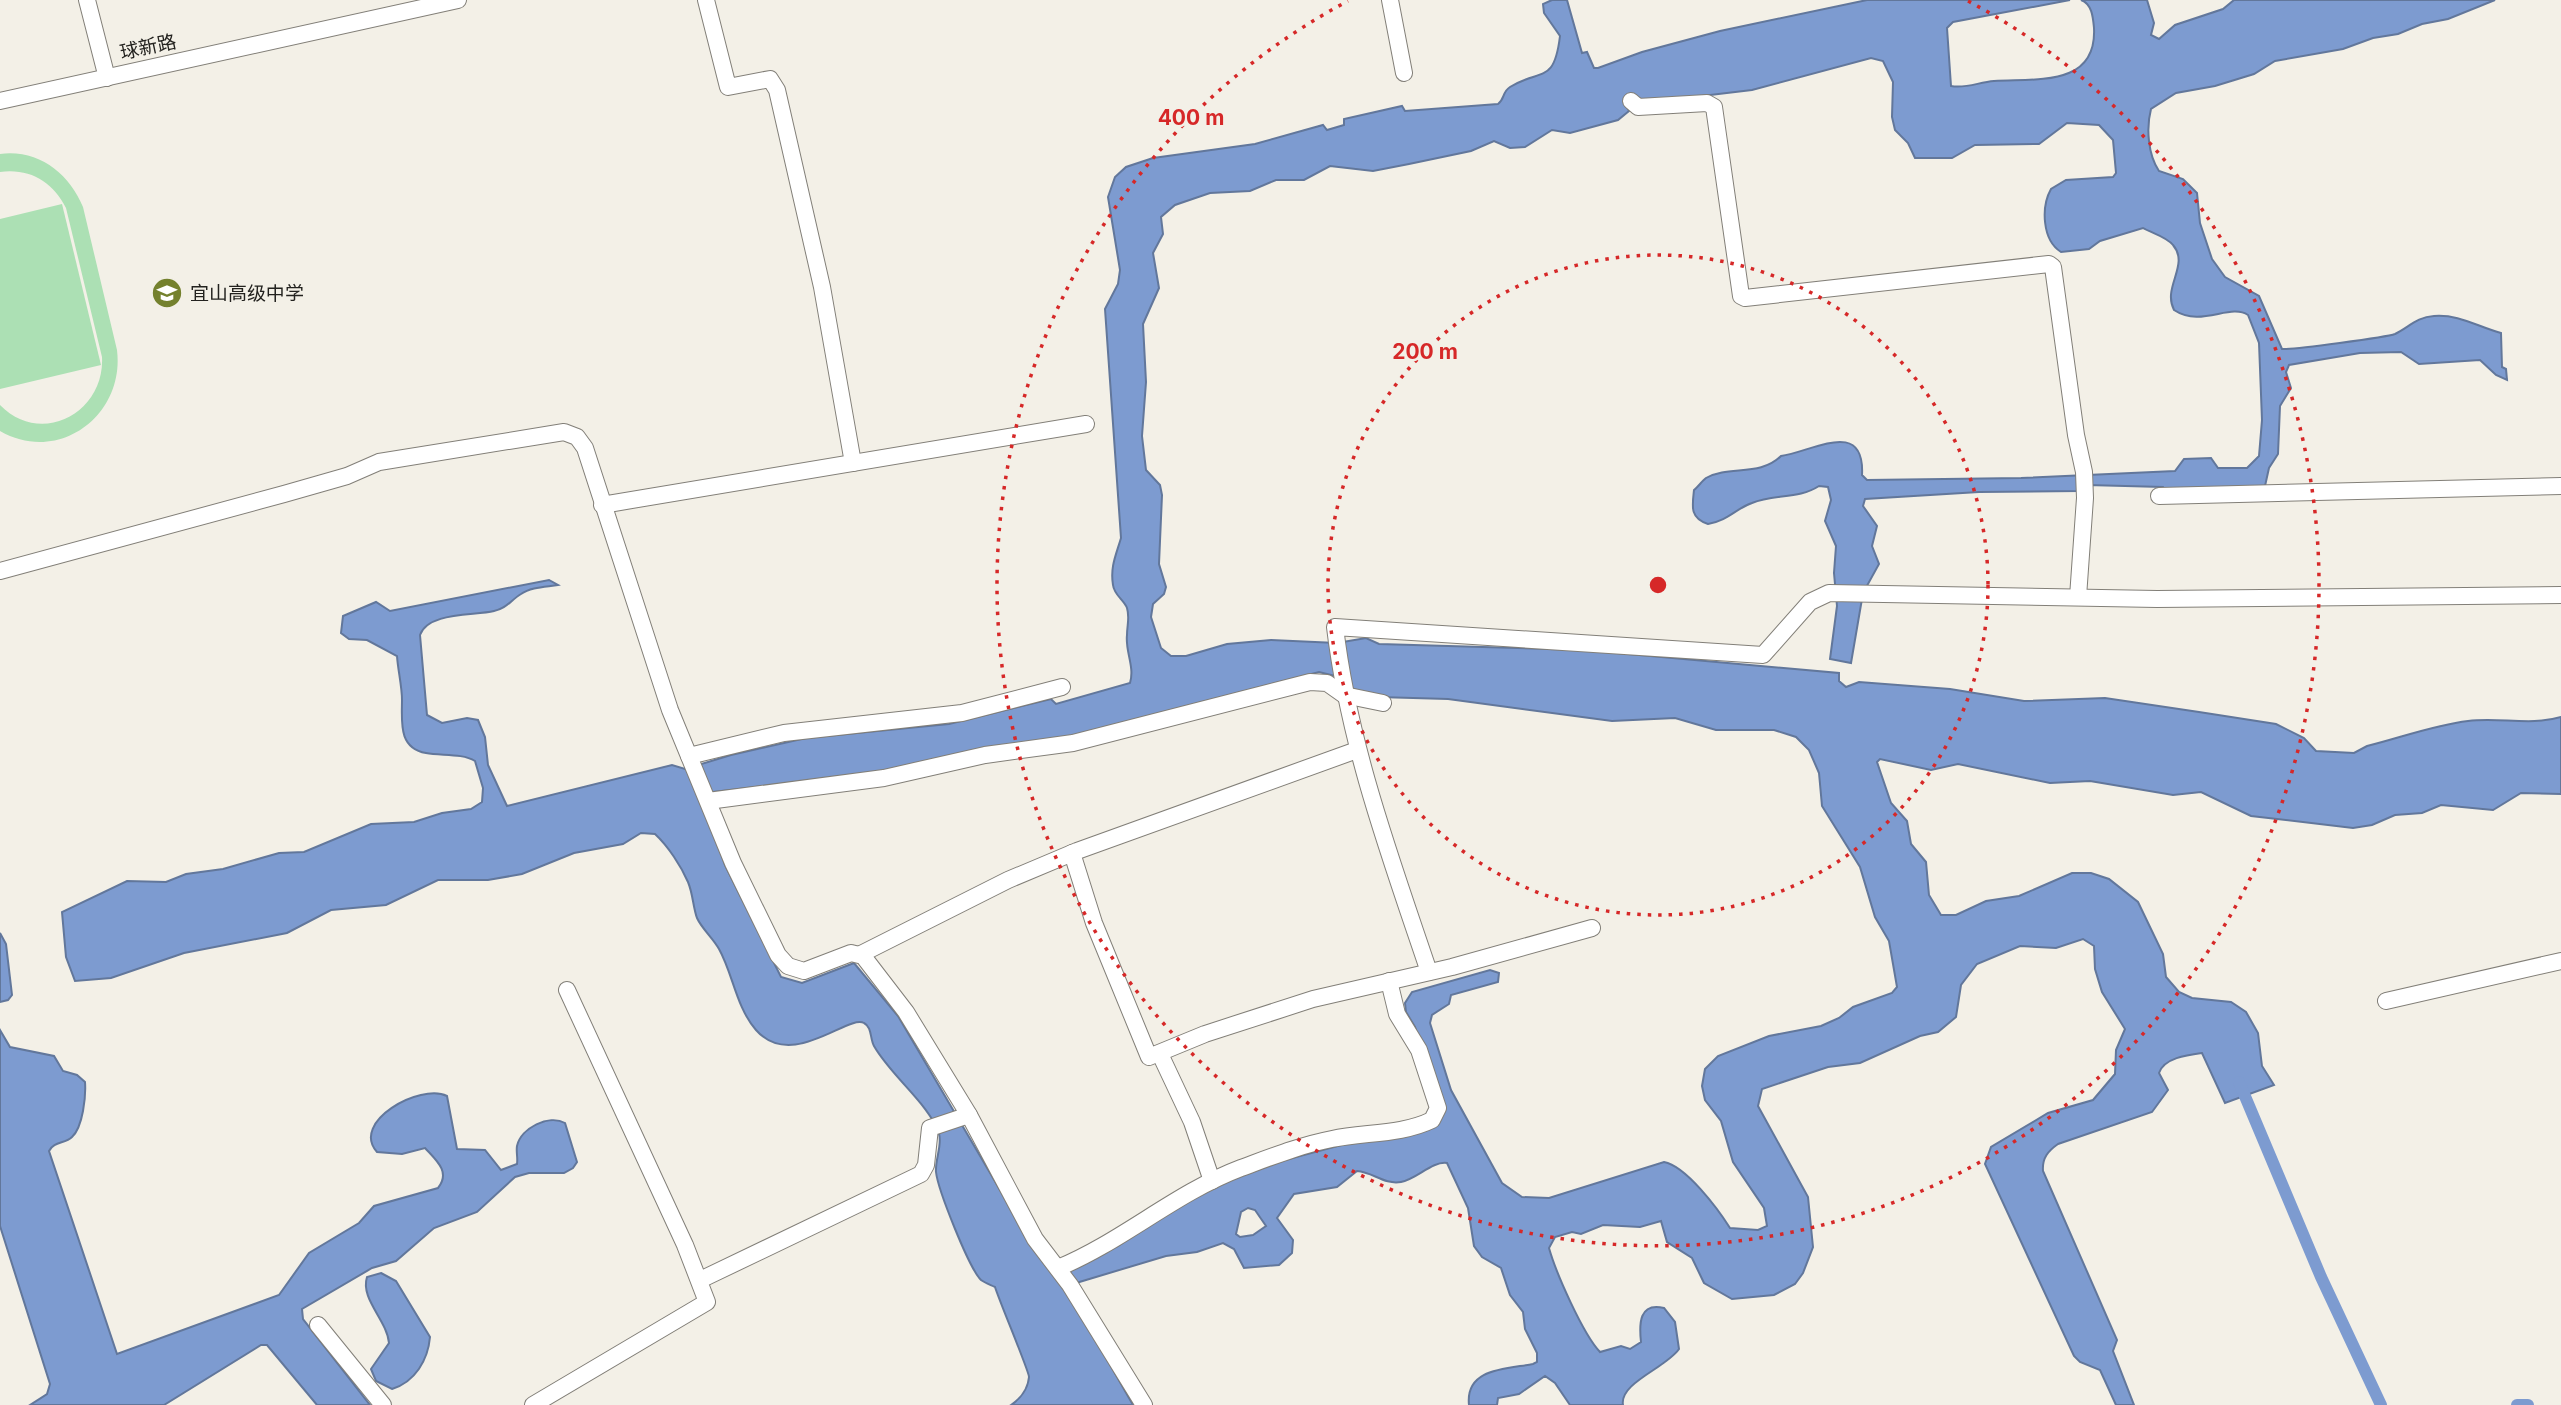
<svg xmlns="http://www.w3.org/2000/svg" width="2561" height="1405" viewBox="0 0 2561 1405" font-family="Inter,'Noto Sans SC',sans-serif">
<rect width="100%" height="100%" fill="#f3f0e7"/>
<g fill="#ace0b4">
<path d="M0 154C38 149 69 173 83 207L117 350C125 415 59 465 0 431V405C41 447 105 413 102 357L66 208C53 182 30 168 0 172Z"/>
<path d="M62 204 101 365 0 389V219Z"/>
</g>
<g fill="#7d9bd0" stroke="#62779b" stroke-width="2" fill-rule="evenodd">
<path d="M1552 0H1567L1582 53 1587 52 1594 68H1598L1642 52 1720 31 1867 0H2070L1953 22 1947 28 1951 86C1966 89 1979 82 1994 81 2034 78 2097 88 2094 28 2093 17 2092 4 2081 0H2147L2154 23 2151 35 2159 39 2175 25 2223 9 2234 0H2495L2448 19 2422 24 2398 34 2373 38 2343 49 2275 61 2254 74 2215 86 2176 93 2151 109C2146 128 2148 155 2159 171L2183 179 2197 193 2200 223 2212 259 2225 277 2259 296 2282 349C2293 350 2387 337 2395 334 2409 327 2417 317 2434 316 2459 314 2478 327 2501 333L2502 367 2506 369 2507 380 2496 375 2480 360 2419 364 2401 352 2360 353 2289 365 2286 372 2291 388 2280 406 2278 454 2269 468 2265 486 2164 489 2163 487 2087 485 2079 491 1979 492 1865 499 1863 506 1877 526 1872 546 1879 564 1863 593 1851 663 1830 659 1837 606 1834 573 1836 546 1825 521 1831 500 1828 487 1819 486C1799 499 1775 494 1752 503 1735 509 1729 520 1708 524 1690 518 1692 507 1694 490 1698 487 1702 481 1706 478 1729 465 1760 477 1781 456 1812 452 1865 417 1862 475L1867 480 2021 478 2175 471 2184 459 2211 458 2218 468H2247L2259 456 2262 420 2259 343 2248 315C2230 303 2201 328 2174 310 2162 287 2190 265 2173 245 2167 237 2152 233 2143 228L2100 241 2089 249 2061 252C2042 240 2041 207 2051 189L2066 180 2113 177 2116 173 2113 140 2099 125 2067 123 2039 144 1975 145 1952 158H1915L1908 143 1895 130 1892 117 1893 82 1883 61 1871 58 1752 90 1626 105 1629 111 1618 120 1570 133 1552 130 1525 147 1510 148 1494 141 1471 151 1409 164 1373 171 1330 166 1304 180H1276L1250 191 1210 193 1175 205 1161 217 1163 234 1153 253 1159 288 1143 324 1146 382 1142 436 1146 470 1160 485 1162 495 1159 564 1166 587 1164 594 1153 604 1151 617 1161 648 1171 656H1186L1227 644 1271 640 1337 643 1366 638 1379 644 1584 650 1839 673V681L1846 687 1859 682 1950 689 2024 701 2105 698 2199 712 2276 724 2304 738 2316 751 2354 753 2367 746C2400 738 2434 725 2468 721 2499 717 2531 726 2561 717V794L2521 793 2493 810 2441 805 2422 813 2395 815 2372 825 2353 828 2251 816 2201 792 2173 795 2090 781 2050 783 1958 764 1931 770 1880 759 1877 762 1891 803 1907 821 1911 844 1926 862 1929 895 1941 915H1956L1986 901 2019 896 2072 873H2091L2109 879 2138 902 2163 954 2166 977 2179 992 2192 998 2231 1002 2246 1012 2258 1033 2262 1066 2274 1085 2225 1103 2202 1053C2187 1055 2164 1058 2159 1073L2168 1090 2152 1112 2058 1144C2048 1151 2042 1158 2043 1171L2117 1340 2113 1351 2134 1405H2116L2100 1370 2080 1362 2074 1356 1985 1164 1991 1147 2048 1113 2093 1100 2115 1074 2116 1050 2125 1029 2102 992 2095 969 2094 946 2083 939 2056 948 2020 946 1977 964 1961 985 1956 1017 1938 1032 1920 1036 1860 1063 1828 1067 1762 1089 1758 1106 1808 1197 1813 1247 1803 1273 1795 1284 1774 1295 1732 1299 1704 1283 1692 1258 1667 1242 1661 1221 1640 1227 1603 1225 1581 1234 1572 1232 1555 1237 1549 1248C1556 1273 1583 1334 1600 1352L1621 1346 1630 1349 1641 1342C1639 1324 1639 1302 1664 1308L1675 1322 1679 1349C1666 1368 1619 1383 1623 1405H1570L1555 1383 1545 1376 1519 1394 1498 1398 1497 1405H1469C1465 1368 1506 1369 1533 1364L1537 1362V1353L1525 1329 1523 1312 1510 1295 1501 1268 1482 1257 1474 1246 1468 1208 1447 1163C1432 1161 1417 1179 1401 1182 1384 1185 1373 1172 1357 1171L1337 1187 1294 1194 1277 1218 1293 1240 1292 1253 1279 1265 1244 1268 1234 1249 1223 1243 1197 1252 1166 1256 1076 1283 1068 1270 1118 1246 1202 1191 1255 1168 1349 1143 1426 1130 1439 1106 1415 1027 1406 1012 1405 1003 1412 992 1490 970 1499 973 1498 982 1451 995 1449 1004 1432 1015 1430 1023 1451 1090 1502 1183 1522 1197 1549 1198 1664 1162C1686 1166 1718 1209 1730 1228L1758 1230 1767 1226 1764 1208 1733 1162 1721 1121 1705 1100 1702 1086 1705 1069 1718 1056 1769 1036 1821 1026 1839 1018 1853 1007 1892 993 1897 987 1889 941 1875 917 1860 867 1822 806 1819 773 1809 750 1796 737 1774 730H1716L1675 718 1612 721 1448 699 1378 697 1347 687 1335 676 1319 672 1044 743 857 775 713 792 702 796 725 865 781 977 802 983 854 963 898 1016 1010 1207 1062 1280 1133 1405H1011C1020 1399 1028 1389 1029 1377 1029 1371 1000 1303 995 1287 991 1285 985 1283 981 1280 969 1268 938 1190 936 1172 935 1157 945 1141 936 1126 920 1096 890 1074 874 1046 870 1039 872 1027 864 1023 848 1014 792 1071 756 1030 736 1007 733 974 719 949 713 938 702 929 697 918 693 907 693 894 688 882 681 866 668 846 655 834L641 833 623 844 574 853 522 874 488 880H438L386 905 331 910 287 933 184 953 111 978 75 981 66 957 62 912 127 881 166 882 186 874 223 869 279 853 304 852 371 824 414 822 442 813 471 809 482 802 483 788 475 761C462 753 441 756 426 753 398 748 402 722 402 700 402 686 398 671 397 656L367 640 349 639 341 633 343 616 376 602 390 611 549 580 558 585C546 587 531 587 521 594 511 600 506 609 494 611 473 616 428 612 420 635L427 715 442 723 467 718 478 720 485 737 488 765 507 806 672 765 685 769 731 755 806 738 949 724 1051 699 1056 704 1130 683C1135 667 1125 651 1127 635 1127 625 1130 618 1127 608 1124 600 1114 595 1113 585 1110 567 1116 555 1121 538L1105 309 1118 284 1120 270 1108 197 1115 177 1126 167 1153 158 1255 144 1323 125 1327 130 1344 125V119L1402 106 1405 111 1498 104C1505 99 1502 92 1510 87 1541 68 1554 85 1560 36L1544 13 1543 4ZM1248 1208 1255 1210 1266 1226 1253 1235 1240 1237 1236 1234 1241 1212Z"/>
<path d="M0 933 6 944 12 995 8 1000 0 1002Z"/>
<path d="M0 1030 10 1047 54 1056 63 1071 77 1075 85 1082C86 1096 83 1127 72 1137 65 1144 54 1141 49 1151L117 1354 279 1295 309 1253 359 1223 374 1206 438 1188C451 1172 436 1160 425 1148L402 1154 377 1152C350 1122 420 1083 447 1096L457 1149 485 1150 501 1170 517 1164C518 1158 516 1152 517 1146 521 1128 549 1114 565 1123L577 1162 573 1168 564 1173H529L515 1177 477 1212 434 1228 396 1261 372 1268 302 1309 303 1319 370 1405H317L267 1345H261L164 1405H30L47 1394 50 1384 0 1226Z"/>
<path d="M381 1273 396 1281 430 1337C428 1360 415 1382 392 1389L376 1381 371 1369 389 1343C387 1320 360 1299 367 1277Z"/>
</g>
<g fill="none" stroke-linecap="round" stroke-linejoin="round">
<g stroke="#7d9bd0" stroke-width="12">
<path d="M2239 1082 2321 1277 2381 1405"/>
<path d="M2517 1405H2528"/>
</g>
<g stroke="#827f78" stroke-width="18">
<g id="minor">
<path d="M87 0 107 78"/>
<path d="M706 0 728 87 770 79 777 90 822 287 853 463"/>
<path d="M1390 0 1404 73"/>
<path d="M0 101 458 0"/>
<path d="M1631 101 1638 107 1707 103 1714 107 1741 296 1745 298 2049 264 2053 267 2076 435 2084 472 2085 498 2078 597"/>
<path d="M2159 496 2561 486"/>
<path d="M602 505 1086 424"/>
<path d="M0 571 284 494 347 476 379 462 564 432 577 437 585 448 670 710 733 863 778 955 788 966 804 971 851 953 863 956 906 1012 969 1115 1035 1239 1070 1285 1144 1405"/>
<path d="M689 756 784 733 962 713 1062 687"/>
<path d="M708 801 884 778 985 755 1073 743 1310 682 1327 683 1344 695 1383 703"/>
<path d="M1072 853 1094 923 1149 1057 1205 1034 1313 999 1452 967 1592 928"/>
<path d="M861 954 1008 880 1077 851 1357 750"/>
<path d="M1429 972C1391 859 1349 746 1335 627L1763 655 1810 602 1829 593 2157 599 2561 595"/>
<path d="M2386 1001 2561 961"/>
<path d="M1160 1054 1192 1122 1212 1181"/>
<path d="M1058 1268C1123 1241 1175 1193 1241 1168 1271 1157 1301 1145 1332 1139 1365 1132 1401 1135 1432 1120L1438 1108 1419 1050 1397 1014 1389 981"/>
<path d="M700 1280 921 1174 926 1165 930 1128 969 1115"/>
<path d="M318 1325 383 1405"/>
<path d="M533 1405 707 1302 685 1245 567 990"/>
</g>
</g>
<use href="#minor" stroke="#fff" stroke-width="16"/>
</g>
<g fill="none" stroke="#d62828" stroke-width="3.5" stroke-dasharray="3.5 7">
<circle cx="1658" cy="585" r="330"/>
<path d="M1968 1A661 661 0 1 1 1348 1"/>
</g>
<defs>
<g id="school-disc" transform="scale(1.575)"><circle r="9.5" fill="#74812e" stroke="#f3f0e7"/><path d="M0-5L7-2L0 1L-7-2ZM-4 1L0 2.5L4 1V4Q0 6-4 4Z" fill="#fff"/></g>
</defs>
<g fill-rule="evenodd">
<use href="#school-disc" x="167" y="293"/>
</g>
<g text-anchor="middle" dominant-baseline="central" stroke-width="5" stroke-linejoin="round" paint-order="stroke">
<g font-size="19" fill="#23221f" stroke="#f3f0e7">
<text transform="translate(148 47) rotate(-12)">球新路</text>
</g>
<g font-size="19" fill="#23221f" stroke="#f3f0e7" text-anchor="start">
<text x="190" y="293">宜山高级中学</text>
</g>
</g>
<circle cx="1658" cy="585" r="10" fill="#d62828" stroke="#f3f0e7" stroke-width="3.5"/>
<g font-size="21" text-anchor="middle" font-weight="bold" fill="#d62828" stroke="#f3f0e7" stroke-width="5" stroke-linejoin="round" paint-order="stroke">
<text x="1191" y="125">400 m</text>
<text x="1425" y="359">200 m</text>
</g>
</svg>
